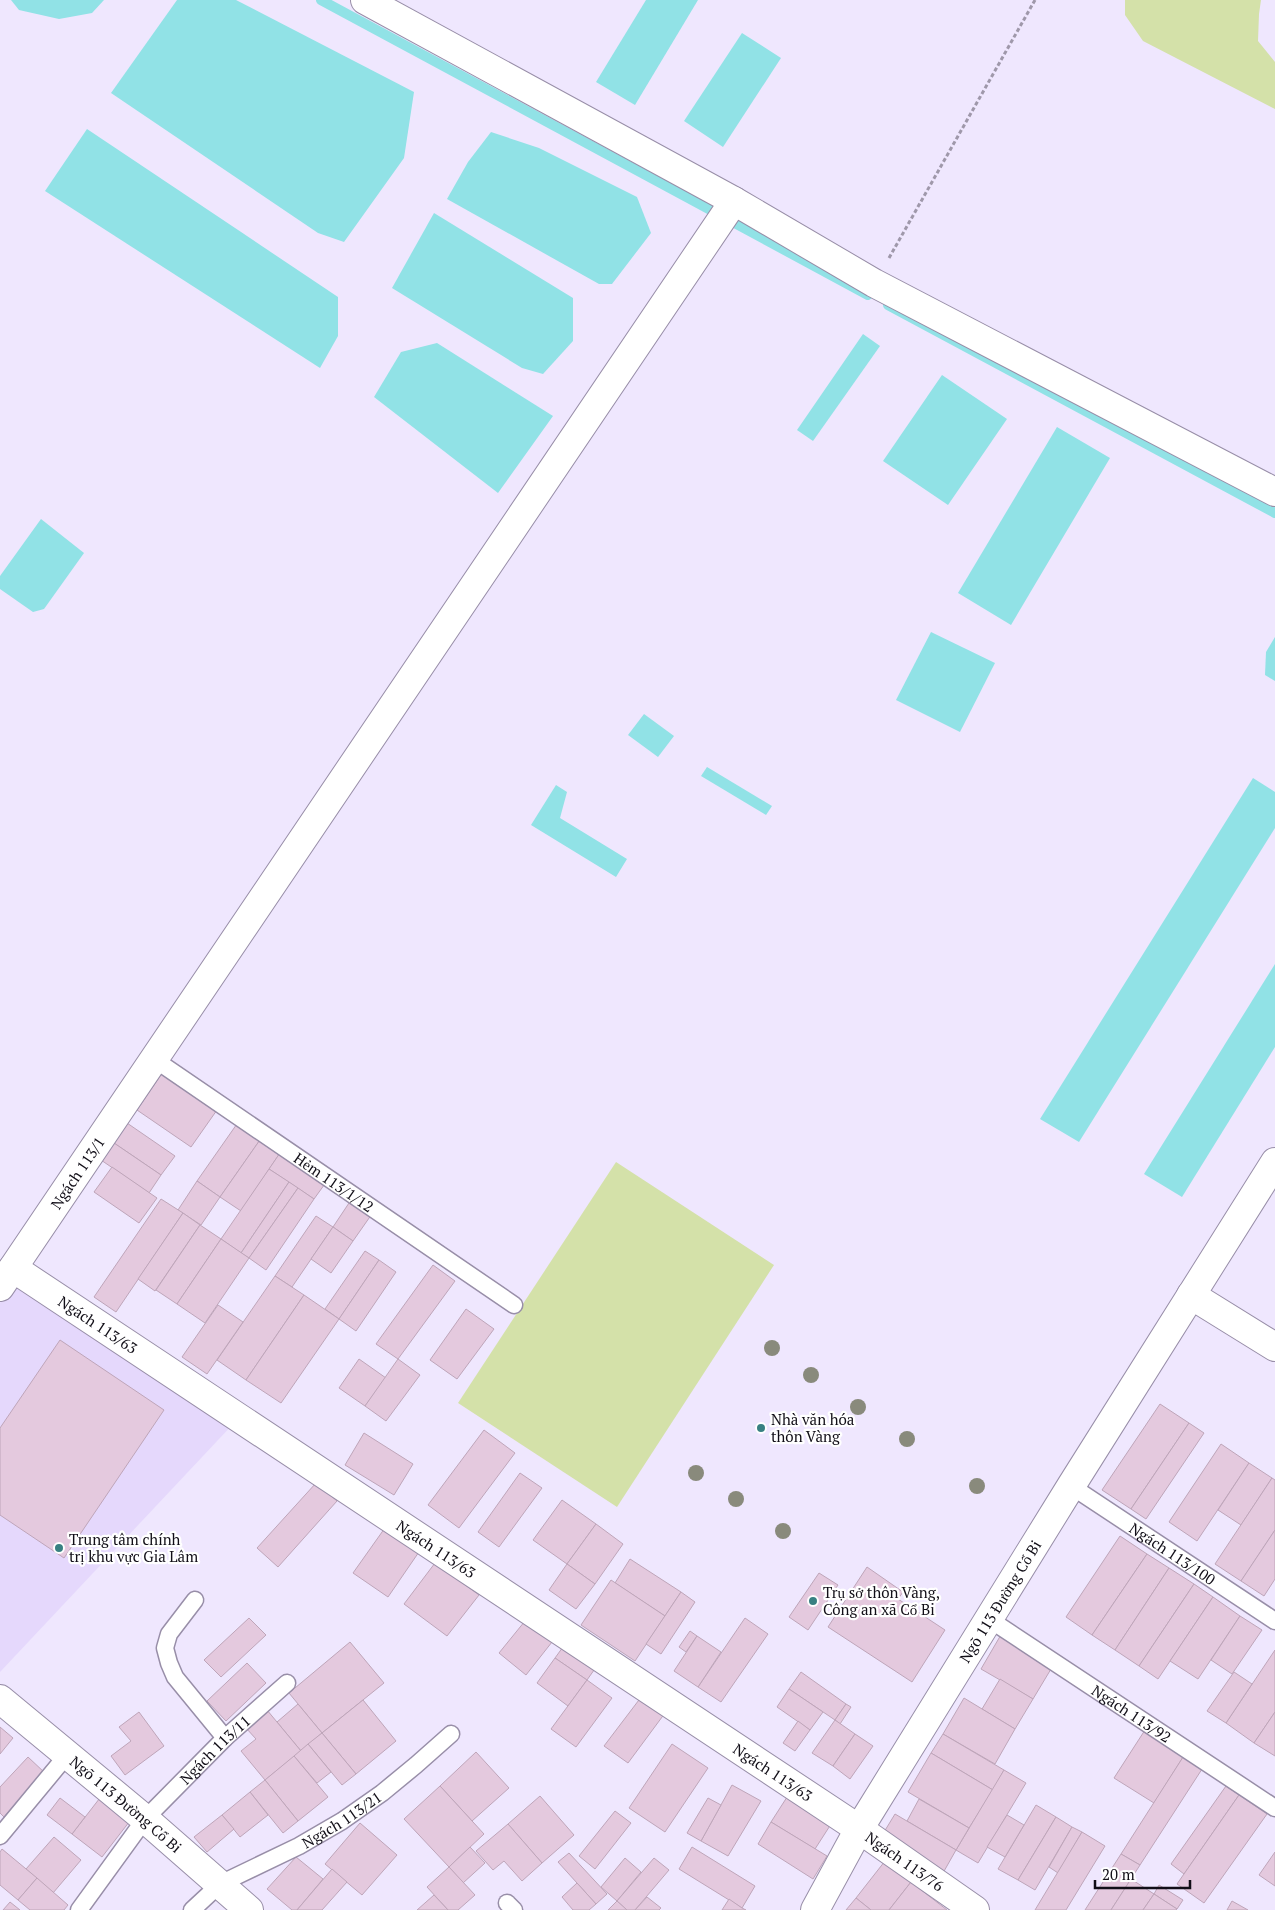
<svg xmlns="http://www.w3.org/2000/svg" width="1275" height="1910" viewBox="0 0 1275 1910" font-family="'PT Serif',serif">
<rect width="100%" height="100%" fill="#efe7fe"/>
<path fill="#e5d8fc" d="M17 1277 234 1423 0 1672V1303Z"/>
<g fill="#d4e1a9">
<path d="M1125 0H1261L1259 14 1258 41 1275 62V109L1143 41 1125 15Z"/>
<path d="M616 1162 774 1265 617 1507 458 1403Z"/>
</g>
<g fill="#91e2e6">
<path d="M11 0H104L92 13 59 19 19 10Z"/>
<path d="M177 0H236L414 92 404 158 344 242 318 233 111 93Z"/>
<path d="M646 0H698L635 105 596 82Z"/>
<path d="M742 33 781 58 723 147 684 121Z"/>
<path d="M87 129 338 297V336L320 368 45 191Z"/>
<path d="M491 132 539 148 637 197 651 233 612 284H599L447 199 468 162Z"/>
<path d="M434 213 573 298V341L543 374 522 368 392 288Z"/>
<path d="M863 334 880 346 813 441 797 430Z"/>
<path d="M437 343 553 416 498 493 374 397 401 352Z"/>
<path d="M942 375 1007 419 948 505 883 461Z"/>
<path d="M1057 427 1110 458 1011 625 958 593Z"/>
<path d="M41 519 84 553 44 609 33 612 0 589V576Z"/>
<path d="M931 632 995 663 960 732 896 700Z"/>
<path d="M1275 637V681L1265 675 1266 652Z"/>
<path d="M644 714 674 736 658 757 628 735Z"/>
<path d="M707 767 772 806 766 815 701 776Z"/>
<path d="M1253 778 1275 792V828L1079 1142 1040 1119Z"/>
<path d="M556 785 567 792 560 818 627 859 616 877 531 825Z"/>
<path d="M1275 964V1047L1182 1197 1144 1174Z"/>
</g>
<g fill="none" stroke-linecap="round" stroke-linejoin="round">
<g stroke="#91e2e6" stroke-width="10">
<path d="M321 0 868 295"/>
<path d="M888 305 1275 513"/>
</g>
</g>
<g fill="#e4c9de" stroke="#bea5b9">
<path d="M163 1072 217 1110 191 1147 137 1110Z"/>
<path d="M239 1121 262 1137 220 1197 197 1181Z"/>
<path d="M127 1123 175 1156 161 1175 114 1143Z"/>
<path d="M262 1137 282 1150 241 1211 220 1197Z"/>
<path d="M114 1143 161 1175 149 1193 101 1160Z"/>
<path d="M282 1150 327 1181 314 1199 269 1169Z"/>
<path d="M112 1167 157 1198 139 1223 94 1192Z"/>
<path d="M269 1169 289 1182 241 1253 221 1239Z"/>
<path d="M197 1181 220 1197 201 1225 178 1210Z"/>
<path d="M289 1182 298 1188 249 1258 241 1253Z"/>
<path d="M298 1188 314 1199 266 1270 249 1258Z"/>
<path d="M353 1197 374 1211 353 1241 333 1227Z"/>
<path d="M161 1199 183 1213 116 1312 94 1297Z"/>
<path d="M183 1213 200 1225 155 1291 138 1279Z"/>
<path d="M316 1216 333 1227 292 1287 275 1276Z"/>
<path d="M200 1225 221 1239 177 1304 156 1290Z"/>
<path d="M333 1227 353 1241 331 1273 311 1259Z"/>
<path d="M221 1239 249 1258 205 1323 177 1304Z"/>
<path d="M365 1251 379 1260 339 1319 325 1309Z"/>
<path d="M379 1260 396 1272 356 1331 339 1319Z"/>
<path d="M433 1265 455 1281 398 1359 376 1344Z"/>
<path d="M275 1276 304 1295 246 1380 217 1360Z"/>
<path d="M304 1295 339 1319 281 1403 246 1380Z"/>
<path d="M218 1305 243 1322 207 1374 182 1357Z"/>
<path d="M466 1309 494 1329 457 1379 430 1360Z"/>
<path d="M60 1340 164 1410 64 1558 0 1515V1428Z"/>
<path d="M359 1359 386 1378 365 1406 339 1388Z"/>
<path d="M398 1359 420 1375 386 1421 365 1406Z"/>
<path d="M1160 1404 1189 1423 1131 1509 1102 1490Z"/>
<path d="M1189 1423 1204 1433 1146 1519 1131 1509Z"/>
<path d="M484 1430 515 1453 459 1528 428 1505Z"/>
<path d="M364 1433 413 1464 394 1495 345 1465Z"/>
<path d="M1221 1444 1249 1463 1197 1541 1169 1522Z"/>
<path d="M1249 1463 1272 1478 1241 1525 1218 1510Z"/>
<path d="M520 1473 542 1488 499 1547 478 1532Z"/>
<path d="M1272 1478 1275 1480V1530L1241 1581 1215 1564Z"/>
<path d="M316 1483 337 1501 278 1567 257 1548Z"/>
<path d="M562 1500 596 1524 567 1564 533 1540Z"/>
<path d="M596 1524 623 1544 595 1584 567 1564Z"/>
<path d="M387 1525 421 1549 388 1597 353 1573Z"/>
<path d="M1275 1530V1579L1264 1596 1241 1581Z"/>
<path d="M1120 1536 1147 1554 1092 1635 1066 1617Z"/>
<path d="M1147 1554 1169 1568 1115 1650 1092 1635Z"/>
<path d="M630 1559 681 1592 665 1616 615 1583Z"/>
<path d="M435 1563 479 1595 447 1636 404 1604Z"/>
<path d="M567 1564 595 1584 576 1609 549 1590Z"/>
<path d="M867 1567 903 1592 898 1599 945 1630 912 1682 828 1627Z"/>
<path d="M1169 1568 1194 1584 1139 1666 1115 1650Z"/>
<path d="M819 1573 838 1585 808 1630 789 1617Z"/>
<path d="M611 1580 665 1616 635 1661 581 1625Z"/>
<path d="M1194 1584 1213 1597 1158 1679 1139 1666Z"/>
<path d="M681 1592 695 1602 661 1654 646 1644Z"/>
<path d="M1213 1597 1240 1616 1198 1679 1170 1661Z"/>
<path d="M1240 1616 1262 1630 1232 1674 1211 1660Z"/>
<path d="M249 1618 266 1635 221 1677 204 1660Z"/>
<path d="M745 1618 768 1634 721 1702 698 1687Z"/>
<path d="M525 1621 552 1642 526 1675 499 1653Z"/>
<path d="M690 1631 697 1636 686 1652 679 1647Z"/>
<path d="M1002 1633 1054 1664 1033 1699 981 1669Z"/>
<path d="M697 1636 721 1652 698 1687 674 1671Z"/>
<path d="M568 1640 599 1663 587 1680 555 1658Z"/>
<path d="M350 1642 384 1683 322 1733 289 1693Z"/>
<path d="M1275 1650V1712L1254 1743 1226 1723Z"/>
<path d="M555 1658 587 1680 568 1706 537 1683Z"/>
<path d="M247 1663 266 1683 226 1721 207 1701Z"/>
<path d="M801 1672 846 1704 835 1720 789 1689Z"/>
<path d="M1234 1672 1252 1684 1226 1723 1207 1711Z"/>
<path d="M1000 1679 1033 1699 1015 1729 982 1709Z"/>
<path d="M587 1680 612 1698 576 1747 551 1729Z"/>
<path d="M789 1689 823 1712 810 1730 777 1707Z"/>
<path d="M645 1692 668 1709 628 1763 604 1746Z"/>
<path d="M964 1698 1015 1729 995 1764 943 1734Z"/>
<path d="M363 1700 396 1741 356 1774 322 1733Z"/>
<path d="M298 1704 322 1733 301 1751 277 1722Z"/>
<path d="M846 1704 851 1707 840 1724 835 1720Z"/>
<path d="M267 1710 301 1751 265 1780 241 1751 256 1739 246 1728Z"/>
<path d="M139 1712 164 1746 125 1775 111 1756 131 1741 119 1727Z"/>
<path d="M1275 1712V1756L1254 1743Z"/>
<path d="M835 1720 855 1734 833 1766 812 1753Z"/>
<path d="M798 1721 810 1730 795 1751 783 1743Z"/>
<path d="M0 1727 13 1738 0 1754Z"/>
<path d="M1145 1730 1185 1754 1154 1803 1114 1778Z"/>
<path d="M322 1733 356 1774 342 1785 308 1744Z"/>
<path d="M855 1734 873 1746 850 1779 833 1766Z"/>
<path d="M943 1734 1004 1770 993 1790 931 1753Z"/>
<path d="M308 1744 331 1772 317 1783 294 1756Z"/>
<path d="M672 1744 708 1768 665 1832 629 1808Z"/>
<path d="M476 1752 509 1788 472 1821 440 1786Z"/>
<path d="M931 1753 993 1790 969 1828 908 1792Z"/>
<path d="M1185 1754 1204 1766 1140 1865 1121 1854Z"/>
<path d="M294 1756 328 1797 298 1821 265 1780Z"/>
<path d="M28 1757 45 1773 4 1817 0 1813V1787Z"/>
<path d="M1004 1770 1026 1783 978 1863 956 1850Z"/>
<path d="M265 1780 298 1821 283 1833 250 1792Z"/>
<path d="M732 1785 761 1801 728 1856 701 1841Z"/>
<path d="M440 1786 484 1834 449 1867 404 1819Z"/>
<path d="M1226 1786 1239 1795 1184 1874 1171 1864Z"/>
<path d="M250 1792 268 1815 240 1837 222 1815Z"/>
<path d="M103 1794 133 1817 102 1857 72 1834Z"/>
<path d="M789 1794 833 1821 815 1849 771 1822Z"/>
<path d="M1239 1795 1267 1814 1204 1903 1177 1884Z"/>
<path d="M540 1796 574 1835 542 1863 508 1824Z"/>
<path d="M60 1798 85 1817 72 1834 47 1815Z"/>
<path d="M708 1798 721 1805 701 1841 687 1833Z"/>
<path d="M919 1799 969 1828 956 1850 907 1821Z"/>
<path d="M1036 1805 1056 1817 1018 1880 998 1869Z"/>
<path d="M615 1811 631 1823 595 1869 579 1856Z"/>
<path d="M895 1814 956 1850 943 1873 881 1837Z"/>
<path d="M222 1815 234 1829 207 1852 194 1837Z"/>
<path d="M1007 1815 1024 1825 1005 1857 987 1847Z"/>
<path d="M1056 1817 1072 1827 1035 1890 1018 1880Z"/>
<path d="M771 1822 827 1856 813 1879 758 1844Z"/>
<path d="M360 1823 397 1855 362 1895 325 1864Z"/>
<path d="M508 1824 542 1863 522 1881 504 1861 493 1870 476 1851Z"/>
<path d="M1072 1827 1082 1832 1058 1873 1049 1867Z"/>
<path d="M1082 1832 1105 1846 1066 1910H1035Z"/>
<path d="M54 1837 81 1860 53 1893 26 1869Z"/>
<path d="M470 1847 485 1863 463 1883 449 1867Z"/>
<path d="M692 1847 755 1886 742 1908 679 1869Z"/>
<path d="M2 1849 37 1878 18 1900 0 1885V1852Z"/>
<path d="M1275 1852V1886L1259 1875Z"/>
<path d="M569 1853 607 1894 596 1904 558 1862Z"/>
<path d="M1121 1854 1140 1865 1131 1879 1111 1910H1085Z"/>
<path d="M296 1857 323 1879 297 1910H292L267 1889Z"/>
<path d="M625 1858 641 1872 617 1901 601 1887Z"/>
<path d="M654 1858 669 1870 635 1910H627L617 1901Z"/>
<path d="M885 1861 911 1882 889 1910H871L856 1898Z"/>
<path d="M449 1867 475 1895 458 1910H448L427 1887Z"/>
<path d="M332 1869 347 1882 322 1910H297Z"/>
<path d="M37 1878 68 1905 64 1910H30L18 1900Z"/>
<path d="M1131 1879 1154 1894 1143 1910H1111Z"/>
<path d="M911 1882 947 1910H889Z"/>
<path d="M577 1883 596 1904 589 1910H573L562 1897Z"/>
<path d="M1159 1885 1183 1900 1177 1909 1154 1894Z"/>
<path d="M1154 1894 1177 1909 1176 1910H1143Z"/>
<path d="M434 1895 448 1910H417Z"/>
<path d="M647 1897 661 1908 659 1910H635Z"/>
<path d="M856 1898 871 1910H846Z"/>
<path d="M729 1899 742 1908 746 1910H722Z"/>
<path d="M617 1901 627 1910H608Z"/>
<path d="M1232 1901 1248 1910H1227Z"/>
<path d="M10 1902 20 1910H3Z"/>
</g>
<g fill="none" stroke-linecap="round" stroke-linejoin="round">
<g stroke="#988ea8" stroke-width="19">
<g id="lane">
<path id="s1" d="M154 1059 514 1305"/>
<path id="s2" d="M1071 1486 1275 1621"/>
<path d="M195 1600 169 1634 165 1648 169 1663 175 1677 225 1738"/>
<path id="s3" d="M989 1619 1275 1808"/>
<path d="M0 1836 67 1755"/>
<path d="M507 1903 514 1910"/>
<path id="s4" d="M79 1910 145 1819 225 1738 287 1683"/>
<path id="s5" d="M192 1910 220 1884 299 1846 342 1821 382 1793 416 1765 451 1734"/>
</g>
</g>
<g stroke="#988ea8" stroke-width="30">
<g id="street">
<path d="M365 0 734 201 874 283 1275 492"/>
<path id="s6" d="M13 1268 859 1829 975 1910"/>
<path id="s7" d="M0 1287 734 201"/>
<path d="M1191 1295 1275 1347"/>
<path id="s8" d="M0 1699 145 1819 249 1910"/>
<path id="s9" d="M815 1910 859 1829 1071 1486 1275 1162"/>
</g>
</g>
<path stroke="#9f98aa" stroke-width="3" stroke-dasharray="4 2.5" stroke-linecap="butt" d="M889 258 1035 0"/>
<use href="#lane" stroke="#fff" stroke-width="16"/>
<use href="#street" stroke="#fff" stroke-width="28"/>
</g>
<g fill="#898a7c">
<circle cx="772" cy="1348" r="8"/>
<circle cx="811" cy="1375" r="8"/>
<circle cx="858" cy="1407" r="8"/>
<circle cx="907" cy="1439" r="8"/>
<circle cx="696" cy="1473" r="8"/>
<circle cx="977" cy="1486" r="8"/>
<circle cx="736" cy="1499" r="8"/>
<circle cx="783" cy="1531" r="8"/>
</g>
<g fill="#388082" stroke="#fff" stroke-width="2">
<circle cx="761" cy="1428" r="5"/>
<circle cx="59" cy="1548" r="5"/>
<circle cx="813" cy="1601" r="5"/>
</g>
<g text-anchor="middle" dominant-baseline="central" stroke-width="4.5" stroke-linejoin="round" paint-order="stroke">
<g font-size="15" fill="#110e17" stroke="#fff">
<text stroke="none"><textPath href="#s7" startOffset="138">Ngách 113/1</textPath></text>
<text stroke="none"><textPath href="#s1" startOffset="218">Hẻm 113/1/12</textPath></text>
<text stroke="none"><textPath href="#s6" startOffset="102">Ngách 113/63</textPath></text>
<text stroke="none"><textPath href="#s6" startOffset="508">Ngách 113/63</textPath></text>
<text stroke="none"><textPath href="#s2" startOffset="122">Ngách 113/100</textPath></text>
<text stroke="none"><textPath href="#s9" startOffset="360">Ngõ 113 Đường Cổ Bi</textPath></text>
<text stroke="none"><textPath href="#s3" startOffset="171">Ngách 113/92</textPath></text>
<text stroke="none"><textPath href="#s4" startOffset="211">Ngách 113/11</textPath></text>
<text stroke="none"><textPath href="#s6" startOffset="912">Ngách 113/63</textPath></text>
<text stroke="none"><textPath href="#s8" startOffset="164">Ngõ 113 Đường Cổ Bi</textPath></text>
<text stroke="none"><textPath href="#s5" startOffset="176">Ngách 113/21</textPath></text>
<text stroke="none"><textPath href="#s6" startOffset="1071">Ngách 113/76</textPath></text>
</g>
<g font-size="15" fill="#110e17" stroke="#fff" text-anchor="start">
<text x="771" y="1419">Nhà văn hóa<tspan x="771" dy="17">thôn Vàng</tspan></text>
<text x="69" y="1539">Trung tâm chính<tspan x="69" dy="17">trị khu vực Gia Lâm</tspan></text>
<text x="823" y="1592">Trụ sở thôn Vàng,<tspan x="823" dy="17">Công an xã Cổ Bi</tspan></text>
</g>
</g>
<path d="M1095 1880v8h95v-8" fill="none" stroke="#110e17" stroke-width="2.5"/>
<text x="1102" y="1880" font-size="15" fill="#110e17" stroke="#ffffff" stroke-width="4" paint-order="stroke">20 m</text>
</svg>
